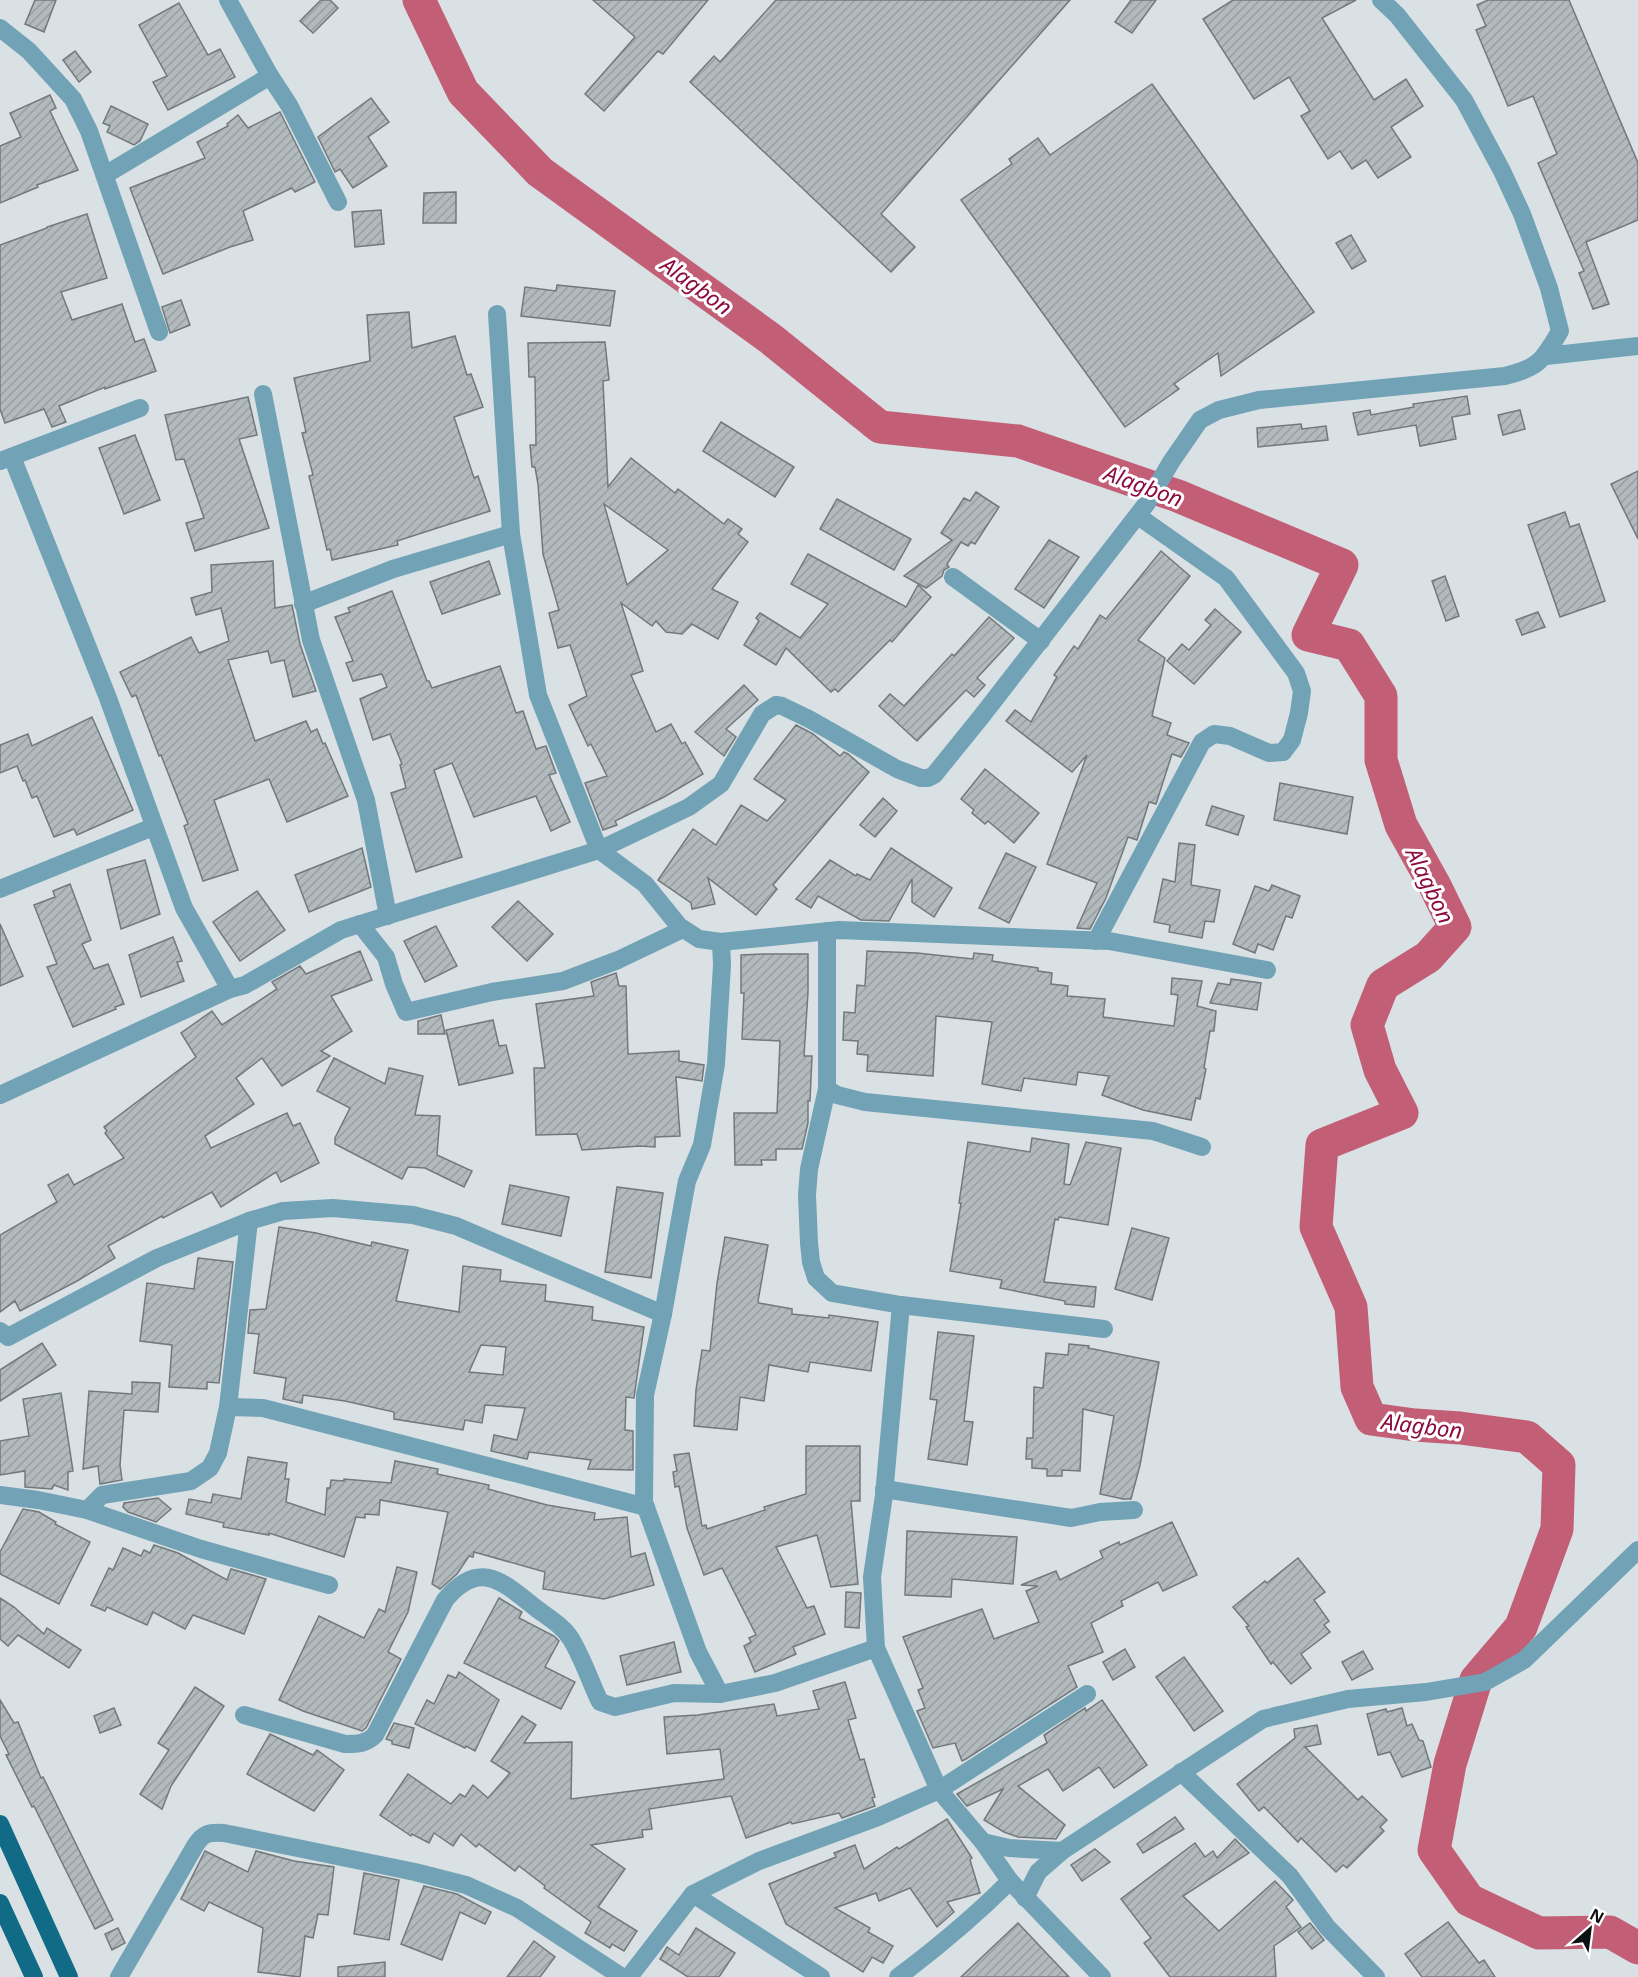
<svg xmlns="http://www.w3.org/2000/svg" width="1638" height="1977" viewBox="0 0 1638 1977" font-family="'Noto Sans',sans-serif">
<defs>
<pattern id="building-hatch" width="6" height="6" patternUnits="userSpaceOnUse" patternTransform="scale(1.5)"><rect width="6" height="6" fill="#b2babd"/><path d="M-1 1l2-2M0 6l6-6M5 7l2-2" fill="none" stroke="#989fa1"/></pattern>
</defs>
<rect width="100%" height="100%" fill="#d9e1e4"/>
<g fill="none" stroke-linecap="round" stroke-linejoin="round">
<path stroke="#c25e75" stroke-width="33" d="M419 0 463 92 540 172 771 339 880 427 1018 441 1178 496 1342 565 1308 635 1349 645 1381 696V760L1401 825 1435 886 1455 927 1428 957 1383 985 1367 1025 1380 1070 1402 1113 1322 1145 1316 1227 1351 1307 1357 1387 1371 1419 1415 1425 1460 1428 1527 1437 1559 1465 1557 1529 1521 1627 1476 1680 1450 1764 1434 1850 1469 1900 1539 1933 1610 1932 1638 1948"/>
</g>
<g fill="url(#building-hatch)" stroke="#72797d" stroke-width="1.5" fill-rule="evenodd">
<path d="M35 0H56L44 32 25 24Z"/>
<path d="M321 0H330L338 8 313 33 300 21Z"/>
<path d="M593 0H708L663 54 658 51 604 111 585 94 635 37Z"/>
<path d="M776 0H1070L881 214 915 247 891 272 690 82 714 56 720 62Z"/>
<path d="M1131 0H1156L1132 33 1115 22Z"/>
<path d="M1233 0H1356L1322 18 1374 100 1406 79 1423 106 1391 127 1411 157 1378 178 1366 160 1352 169 1340 151 1328 159 1301 116 1310 111 1289 77 1254 99 1203 19Z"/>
<path d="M1488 0H1569L1638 163V220L1586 242 1609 304 1593 309 1579 273 1584 271 1538 163 1557 154 1533 96 1508 106 1476 30 1486 26 1477 5Z"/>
<path d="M179 3 208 55 220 49 235 77 168 110 153 82 167 76 139 25Z"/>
<path d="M75 51 91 72 79 82 63 60Z"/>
<path d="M1152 84 1314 312 1221 376 1218 353 1174 384 1179 389 1125 427 961 200 1012 164 1009 159 1038 138 1050 155Z"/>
<path d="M50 95 56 108 50 111 78 170 37 185 38 187 0 203V146L21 137 10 113Z"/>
<path d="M371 98 389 122 368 137 387 166 353 188 340 169 335 172 318 137Z"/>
<path d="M111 106 148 124 140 141 134 145 107 132 110 126 103 123Z"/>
<path d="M280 112 315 182 295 192 292 188 243 211 253 240 230 247 163 274 130 188 205 158 197 142 228 126 227 124 238 115 248 128Z"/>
<path d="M456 192V223H423L424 193Z"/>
<path d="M381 210 384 244 355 247 352 212Z"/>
<path d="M87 214 107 278 61 292 72 320 122 304 135 342 144 339 156 371 105 389V387L59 406 66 422 52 427 44 409 5 423 0 409V245L47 228V227Z"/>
<path d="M1351 235 1366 261 1352 269 1336 243Z"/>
<path d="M557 285 615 291 610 326 521 316 525 287 556 291Z"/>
<path d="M181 300 190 325 170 333 162 307Z"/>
<path d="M409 312 412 348 455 336 467 375 471 374 483 407 454 417 474 478 478 476 490 511 397 541 398 545 332 560 330 549 327 550 309 476 313 475 302 433 306 432 294 378 370 361 367 315Z"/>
<path d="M605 342 609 380 603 381 608 487 631 458 675 493 678 489 724 524 728 519 742 529 738 534 748 542 712 589 738 602 718 639 692 624 682 634 666 632 656 621 652 626 621 603 643 671 631 675 656 732 671 724 682 744 685 742 703 774 664 797 615 821 617 825 603 830 585 783 607 776 591 744 588 746 569 705 587 696 570 645 558 648 549 613 559 610 543 554 538 484 535 467H532L530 445H536L535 377H529L528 343ZM604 504 668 550 627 585Z"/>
<path d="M1467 396 1470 414 1452 417 1456 439 1420 446 1416 425 1358 435 1353 413 1370 410 1371 415 1414 407 1413 404Z"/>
<path d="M248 397 257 435 239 439 269 528 195 551 186 523 204 518 184 459 176 460 165 415Z"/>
<path d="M1520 410 1525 429 1503 435 1498 415Z"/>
<path d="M721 422 794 467 775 497 703 451Z"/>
<path d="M1301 424 1302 429 1326 426 1328 440 1258 447 1257 428Z"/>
<path d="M135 435 160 500 124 514 99 448Z"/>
<path d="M1638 471V539L1611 484Z"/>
<path d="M976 492 999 507 975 544 971 542 968 546 961 542 947 564 949 567 944 570 942 576 926 588 904 576 952 540 941 533 964 498 970 501Z"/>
<path d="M837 499 911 539 894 570 820 529Z"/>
<path d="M1565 512 1570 527 1579 524 1605 601 1560 617 1528 525Z"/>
<path d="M1049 540 1079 557 1044 608 1015 589Z"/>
<path d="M1161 551 1190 576 1138 640 1165 658 1152 716 1171 723 1167 735 1189 743 1181 757 1172 754 1156 804 1149 802 1137 840 1128 837 1106 898 1090 929 1077 928 1097 883 1047 864 1087 755 1072 772 1006 721 1015 710 1031 722 1057 677 1054 675 1074 646 1078 649 1100 615 1106 619Z"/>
<path d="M808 554 906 607 918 585 931 597 892 642 890 640 838 692 835 689 831 692 786 648 776 665 744 645 759 621 756 618 760 613 800 638 828 604 791 584Z"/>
<path d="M273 561 275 608 292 605 300 644 316 691 293 697 284 660 271 663 268 651 228 660 255 741 306 721 311 732 317 729 323 744 325 743 348 796 287 822 269 779 214 800 238 870 203 881 184 826 188 824 161 755 159 756 136 695 132 697 120 672 191 637 199 653 229 641 221 608 196 615 191 598 212 592 211 565Z"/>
<path d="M489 561 500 594 442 614 430 582Z"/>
<path d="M1445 576 1459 616 1446 621 1432 581Z"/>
<path d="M392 591 427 681H429L432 688 500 666 516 713 523 711 536 749 546 746 556 773 549 775 570 822 551 831 536 796 474 817 452 763 434 770 462 857 416 872 391 793 406 788 400 765 402 764 390 734 373 740 360 699 387 687 382 674 353 681 346 663 353 661 335 617 350 612 348 608Z"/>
<path d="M1215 609 1241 632 1194 684 1167 661 1182 644 1189 650 1211 625 1205 620Z"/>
<path d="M1538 612 1545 627 1522 635 1516 620Z"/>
<path d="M989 617 1014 638 977 678 985 685 974 697 966 690 917 741 879 706 890 694 904 706 952 654 954 656Z"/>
<path d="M744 685 758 700 726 729 736 737 724 756 695 732Z"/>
<path d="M92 717 133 810 77 835 74 829 54 837 37 796 32 798 25 780 23 781 17 766 0 773V745L28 734 32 746Z"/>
<path d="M796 725 813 734 840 756 844 752 848 754 869 772 773 885 777 889 756 915 708 878 715 904 692 909 691 903 658 880 693 829 716 845 741 805 767 821 786 800 754 779Z"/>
<path d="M985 769 1039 813 1014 843 988 821 985 824 972 813 974 810 961 799Z"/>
<path d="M1280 783 1353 797 1347 834 1274 820Z"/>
<path d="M883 798 897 811 875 837 860 825Z"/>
<path d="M1212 806 1244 816 1238 835 1206 825Z"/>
<path d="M1179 843 1195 845 1191 885 1220 890 1214 922 1205 921 1202 938 1169 932 1170 925 1154 922 1163 879 1175 882Z"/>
<path d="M362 848 371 887 309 912 295 875Z"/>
<path d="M891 848 952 888 934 917 912 902V879L889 921 861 920 818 896 811 908 796 899 830 860 856 876 857 874 870 880Z"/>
<path d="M1006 853 1036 867 1009 923 979 908Z"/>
<path d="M145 860 160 914 121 929 107 870Z"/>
<path d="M70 884 91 940 82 944 94 969 108 964 124 1004 115 1007 116 1009 73 1027 47 967 57 964 34 905 55 897 53 891Z"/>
<path d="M1272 885 1300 896 1292 918 1286 916 1273 950 1258 944 1255 953 1233 944 1255 886 1269 891Z"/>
<path d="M257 891 285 930 240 961 213 922Z"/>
<path d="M518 901 553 934 527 961 492 927Z"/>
<path d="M0 924 23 976 0 986Z"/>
<path d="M436 926 457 966 425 982 404 941Z"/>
<path d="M173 937 182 961 177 962 184 981 141 997 129 955Z"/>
<path d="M360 951 372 980 331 996 352 1031 321 1051 330 1056 282 1086 262 1058 236 1078 254 1104 205 1136 211 1148 287 1113 293 1126 300 1123 319 1163 281 1182 276 1172 221 1207 212 1192 163 1218 162 1216 108 1246 115 1258 77 1281 20 1311 15 1301 0 1312V1235L57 1202 48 1185 68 1174 74 1185 124 1158 105 1133 107 1131 104 1127 196 1057 181 1033 212 1011 222 1025 277 989 272 982 300 966 306 974Z"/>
<path d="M867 951 917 953 973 959 974 953 993 955 992 961 1038 968V971L1052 973 1051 984 1068 986 1067 996 1105 999 1103 1017 1174 1026 1178 995 1171 994 1172 978 1202 981 1197 1006 1216 1011 1214 1031H1210L1204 1068 1206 1069 1200 1099 1196 1098 1191 1120 1143 1110 1102 1095 1109 1076 1078 1072 1076 1085 1024 1078 1021 1091 982 1084 992 1022 936 1016 933 1076 867 1071 868 1055 857 1054 858 1041 843 1040 844 1012 855 1013 857 985 865 986Z"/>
<path d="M765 954H808V992L804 1056H812L810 1101H808V1123L802 1149H776V1160H761L762 1165H735L734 1113H777L780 1041 742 1039 744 993H741V955Z"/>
<path d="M616 973 619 986H626L628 1054 679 1051V1061L704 1065 702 1081 676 1077 680 1136 655 1137V1147L640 1146 582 1150 577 1134 536 1135 534 1068H545L536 1004 594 996 591 982Z"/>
<path d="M1231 979 1261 983 1257 1010 1210 1003 1218 983 1230 985Z"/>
<path d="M441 1015 445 1034H418V1021Z"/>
<path d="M493 1020 499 1046 506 1045 513 1073 459 1085 446 1030Z"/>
<path d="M334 1058 385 1084 389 1068 423 1076 415 1115 440 1116 437 1155 472 1171 464 1187 425 1168 408 1167 402 1179 335 1144V1138L350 1108 317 1091Z"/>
<path d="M1032 1138 1069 1144 1064 1184 1070 1185 1086 1142 1121 1148 1108 1225 1059 1217 1058 1220 1055 1219 1044 1282 1096 1287 1094 1307 1065 1304V1301L1000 1288 1002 1280 950 1271 961 1203H959L968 1142 1030 1152Z"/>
<path d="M510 1185 569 1197 561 1236 502 1224Z"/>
<path d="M617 1187 663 1193 651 1278 605 1272Z"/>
<path d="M279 1227 316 1233 371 1246 372 1242 408 1250 396 1301 459 1312 463 1266 501 1270 500 1281 546 1285 545 1301 593 1307 592 1320 644 1327 634 1398 626 1397 625 1430 633 1431V1470L588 1469 591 1460 529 1452 527 1459 491 1451 494 1435 517 1440 525 1408 485 1405 482 1423 465 1420 463 1430 394 1419V1412L345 1401 303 1395 302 1403 283 1399 286 1378 254 1373 259 1334 248 1333 250 1310 266 1309ZM481 1345 506 1347 503 1375 469 1372Z"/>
<path d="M1132 1228 1169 1238 1152 1300 1115 1289Z"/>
<path d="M725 1237 768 1245 758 1301 759 1303 792 1309V1314L829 1318V1315L878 1322 871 1371 810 1362 808 1372 769 1365 764 1401 740 1397 737 1430 694 1426 696 1390 702 1350 710 1351 717 1283Z"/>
<path d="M198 1258 233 1262 219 1383 207 1382V1389L169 1387 172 1345 140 1341 147 1283 194 1289Z"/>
<path d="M938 1332 974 1336 964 1421 973 1422 967 1465 928 1459 937 1400 930 1399Z"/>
<path d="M42 1343 56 1365 0 1401V1370Z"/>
<path d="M1069 1344 1089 1346 1088 1348 1159 1362 1140 1465 1131 1499H1123L1100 1494 1114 1416 1083 1409 1080 1471 1062 1470V1476H1047V1469L1032 1468V1459H1026L1027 1438H1033L1034 1387 1043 1388 1046 1353 1068 1355Z"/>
<path d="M132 1382 160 1383 158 1412 124 1410 120 1465 122 1480 100 1484 98 1466 83 1469 89 1391 132 1394Z"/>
<path d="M61 1393 73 1471 68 1472V1490L54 1485 52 1489 25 1487V1471L0 1475V1441L29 1436 23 1399Z"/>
<path d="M806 1446H860V1501H851L858 1584 831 1587 817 1535 776 1547 807 1608 814 1606 825 1634 793 1647 796 1654 755 1672 744 1646 751 1642 749 1638 756 1635 722 1568 704 1575 687 1528 679 1486 675 1487 673 1472 677 1471 674 1455 689 1453 702 1526 706 1525 707 1529 765 1510 764 1507 806 1494Z"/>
<path d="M248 1457 287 1463 285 1479H289L286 1502 325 1515 327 1488H330L331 1480 344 1481V1479L391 1483 395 1461 438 1469 437 1474 489 1485 488 1489 547 1505 595 1513 594 1520 627 1517 631 1557 645 1553 654 1585 604 1599 543 1589 545 1572 474 1552 473 1557 469 1556 457 1574 440 1589 432 1584 448 1512 380 1500 379 1515 365 1514V1518L356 1517 344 1557 269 1533V1535L223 1527 224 1523 186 1514 189 1499 211 1503 213 1494 241 1499Z"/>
<path d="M158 1498 171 1509 156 1522 128 1512 123 1507 124 1503Z"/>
<path d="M23 1509 39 1512 56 1522 55 1524 90 1542 59 1604 0 1574V1552Z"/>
<path d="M1172 1522 1197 1575 1163 1591 1158 1582 1121 1601 1123 1606 1091 1623 1103 1652 1068 1666 1077 1687 966 1759 962 1761 955 1743 933 1748 917 1711 925 1708 918 1690 923 1688 903 1637 982 1609 994 1639 1039 1622 1026 1591 1038 1586 1021 1585 1056 1571 1060 1580 1103 1558 1100 1551 1119 1542 1120 1545Z"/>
<path d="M907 1531 1017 1537 1013 1584 952 1579 951 1597 905 1595Z"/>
<path d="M154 1545 178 1553 227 1580 231 1569 266 1579 244 1634 193 1615 185 1629 153 1612 147 1625 107 1607 105 1611 91 1605 109 1568 113 1570 123 1548 141 1556 144 1550 150 1553Z"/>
<path d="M1298 1558 1325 1592 1314 1600 1329 1621 1324 1625 1330 1632 1301 1654 1311 1668 1291 1684 1273 1662 1271 1664 1246 1627 1249 1626 1233 1607 1265 1581 1267 1583Z"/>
<path d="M397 1567 417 1572 408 1612 388 1652 401 1659 366 1728 362 1731 303 1711 279 1700 319 1616 364 1638 379 1609 385 1612Z"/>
<path d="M846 1592 861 1593 859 1628 845 1627Z"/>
<path d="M0 1598 14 1607 44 1634 47 1628 81 1650 69 1668 18 1635 8 1646 0 1639Z"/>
<path d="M499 1598 522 1612 519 1618 554 1636 559 1641 545 1667 575 1682 561 1709 464 1663Z"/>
<path d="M674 1642 681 1672 627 1685 620 1656Z"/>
<path d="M1125 1649 1135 1667 1113 1680 1103 1662Z"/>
<path d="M1363 1651 1373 1669 1352 1680 1342 1662Z"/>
<path d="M1184 1657 1223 1711 1194 1731 1156 1677Z"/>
<path d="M459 1672 499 1700 475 1751 466 1746 465 1748 415 1724 427 1700 434 1704 448 1675 456 1678Z"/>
<path d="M845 1682 856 1718 848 1720 860 1760 864 1759 875 1797 872 1798 875 1806 842 1818 839 1813 792 1824 791 1822 746 1838 731 1796 649 1809 652 1829 642 1830 643 1837 591 1845 625 1869 598 1907 637 1931 624 1951 612 1944 610 1948 585 1933 591 1922 544 1888 545 1886 519 1866 515 1871 479 1844 476 1847 461 1834 453 1846 434 1833 429 1843 412 1834 411 1836 380 1815 408 1774 451 1804 460 1794 465 1797 473 1785 488 1798 510 1773 491 1761 522 1716 536 1725 524 1743 572 1742 571 1799 724 1779 720 1749 667 1754 664 1717 698 1715 774 1704 777 1716 819 1709 813 1691Z"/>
<path d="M195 1687 224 1706 171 1786 162 1809 140 1794 169 1750 158 1743Z"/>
<path d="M0 1700 14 1723 18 1722 41 1778 43 1777 53 1797 113 1920 95 1929 34 1806 32 1807 6 1755 9 1754 0 1736Z"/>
<path d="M1102 1700 1147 1765 1114 1788 1099 1767 1063 1791 1048 1769 1018 1786 1065 1825 1056 1839 1018 1837 1004 1832 984 1820 1003 1789 967 1806 957 1794 1047 1743 1044 1735 1085 1708 1086 1711Z"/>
<path d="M114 1708 121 1725 100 1733 94 1716Z"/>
<path d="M1402 1708 1407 1726 1412 1724 1419 1740 1423 1741 1431 1767 1402 1777 1390 1752 1378 1755 1367 1714 1386 1709 1387 1712Z"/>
<path d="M394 1723 414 1728 409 1748 392 1744V1741L386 1739Z"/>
<path d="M1317 1725 1321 1744 1305 1747 1358 1800 1362 1796 1387 1820 1380 1827 1384 1831 1347 1868 1343 1865 1336 1872 1301 1838 1298 1842 1264 1807 1259 1811 1237 1784 1295 1738 1294 1729Z"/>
<path d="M270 1734 313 1755 317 1750 344 1770 314 1811 247 1774Z"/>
<path d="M1175 1817 1184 1829 1143 1853 1137 1844Z"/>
<path d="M947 1819 972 1858 970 1860 980 1893 947 1902 954 1912 937 1927 910 1888 879 1901 876 1893 835 1908 870 1928 868 1932 893 1946 883 1963 872 1957 863 1972 786 1924 769 1884 836 1857 834 1853 855 1845 864 1869 897 1847 899 1849Z"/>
<path d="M1235 1839 1249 1853 1183 1896 1219 1931 1275 1881 1293 1900 1286 1907 1301 1927 1274 1946 1276 1977H1170L1144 1943 1151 1938 1121 1899 1195 1843 1205 1857 1213 1851 1217 1858Z"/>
<path d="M1095 1849 1110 1862 1082 1881 1071 1865Z"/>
<path d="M205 1851 248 1872 256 1851 294 1861 334 1867 328 1915 318 1914 313 1938 305 1936 300 1977 258 1972 263 1928 209 1902 204 1911 181 1899Z"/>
<path d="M364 1873 399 1880 389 1940 354 1934Z"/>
<path d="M424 1886 457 1894 491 1912 485 1924 460 1912 442 1960 401 1944Z"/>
<path d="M1448 1922 1479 1963 1484 1960 1495 1977H1422L1405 1954Z"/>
<path d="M1018 1923 1069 1977H961Z"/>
<path d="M1310 1923 1324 1940 1312 1949 1298 1932Z"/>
<path d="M118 1928 125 1943 112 1950 105 1934Z"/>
<path d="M696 1928 735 1953 719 1977H688L660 1959 667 1947 679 1955Z"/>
<path d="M534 1941 555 1957 540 1977H507Z"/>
<path d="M385 1962V1977H338V1967Z"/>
</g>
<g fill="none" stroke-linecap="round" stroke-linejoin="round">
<g stroke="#72a2b5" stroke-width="18">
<path d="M228 0 270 76 289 105 338 202"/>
<path d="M0 28 29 51 73 99 89 131 159 332"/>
<path d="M105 175 270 76"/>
<path d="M497 314 511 534 538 695 599 850 645 884 679 926 699 939 721 942 839 930 1109 941 1267 970"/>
<path d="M1546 356 1638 346"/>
<path d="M263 394 311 640 366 800 388 916"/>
<path d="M12 457 108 698 184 908 230 989"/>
<path d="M0 461 140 408"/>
<path d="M953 577 1041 641"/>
<path d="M303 604 393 569 511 534"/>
<path d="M0 889 153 827"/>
<path d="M360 924 386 957 394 984 406 1012 492 992 563 981 618 960 683 929"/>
<path d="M827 931V1089L809 1169 807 1195 809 1243 811 1262 816 1278 832 1293 901 1305 1104 1329"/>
<path d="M1096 941 1202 742 1214 734 1230 736 1269 753 1283 752 1292 740 1299 713 1302 691 1296 673 1226 578 1138 516"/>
<path d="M827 1089 837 1095 865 1102 1153 1131 1202 1147"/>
<path d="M0 1095 230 989 245 985 341 930 599 850 689 807 721 784 762 714 776 705 782 706 809 719 897 769 921 778H928L934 775 981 717 1147 503 1171 462 1200 420 1219 410 1259 400 1505 376C1539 368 1543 360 1560 331L1549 288 1522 214 1502 171 1464 100 1397 15 1381 0"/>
<path d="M901 1305 884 1495 872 1577 876 1648 939 1790 983 1842 1010 1881 1102 1977"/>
<path d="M0 1331 8 1337 157 1258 249 1221 283 1211 333 1208 413 1215 456 1226 663 1314"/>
<path d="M228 1407 263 1408 646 1507"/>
<path d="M884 1489 1071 1518 1100 1512 1134 1510"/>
<path d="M0 1495 38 1500 87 1510 201 1549 329 1585"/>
<path d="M87 1510 102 1495 191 1481 210 1468 218 1453 228 1407 249 1221"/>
<path d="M720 1694 698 1652 644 1502 645 1395 663 1314 684 1197 687 1181 702 1145 716 1064 722 965 721 942"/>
<path d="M244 1715 345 1744C358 1744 366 1744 375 1735L445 1600C480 1558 503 1582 537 1609 549 1618 563 1626 571 1639 583 1659 590 1681 600 1702L615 1707 674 1693 720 1694 775 1683 876 1648"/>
<path d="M1181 1772 1290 1876 1327 1927 1376 1977"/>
<path d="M983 1842 1009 1848 1062 1851"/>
<path d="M693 1894 821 1977"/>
<path d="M1025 1898 1038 1872 1062 1851 1263 1719 1348 1699 1426 1692 1485 1682 1524 1660 1638 1550"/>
<path d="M119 1977 195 1846C203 1833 209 1832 224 1833L415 1872 466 1885 517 1908 622 1977"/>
<path d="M629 1977 693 1894 759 1861 878 1817 939 1790 1087 1694"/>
<path d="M898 1977C938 1947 975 1916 1010 1881"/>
</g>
<g stroke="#116b86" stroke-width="18">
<path d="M0 1824 69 1977"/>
<path d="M0 1903 34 1977"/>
</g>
</g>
<g text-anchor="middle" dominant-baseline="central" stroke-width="6" stroke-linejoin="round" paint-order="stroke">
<g font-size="22" font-style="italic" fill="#8c0c3d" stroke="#fff">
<text transform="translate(697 285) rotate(36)">Alagbon</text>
<text transform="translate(1144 485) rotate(20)">Alagbon</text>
<text transform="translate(1431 885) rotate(64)">Alagbon</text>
<text transform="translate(1422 1425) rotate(7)">Alagbon</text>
</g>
</g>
<g transform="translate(1590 1929) rotate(28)" stroke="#ffffff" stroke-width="4.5" paint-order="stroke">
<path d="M0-4.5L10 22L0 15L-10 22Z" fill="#0d1011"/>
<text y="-9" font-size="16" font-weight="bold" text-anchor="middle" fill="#0d1011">N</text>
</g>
</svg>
